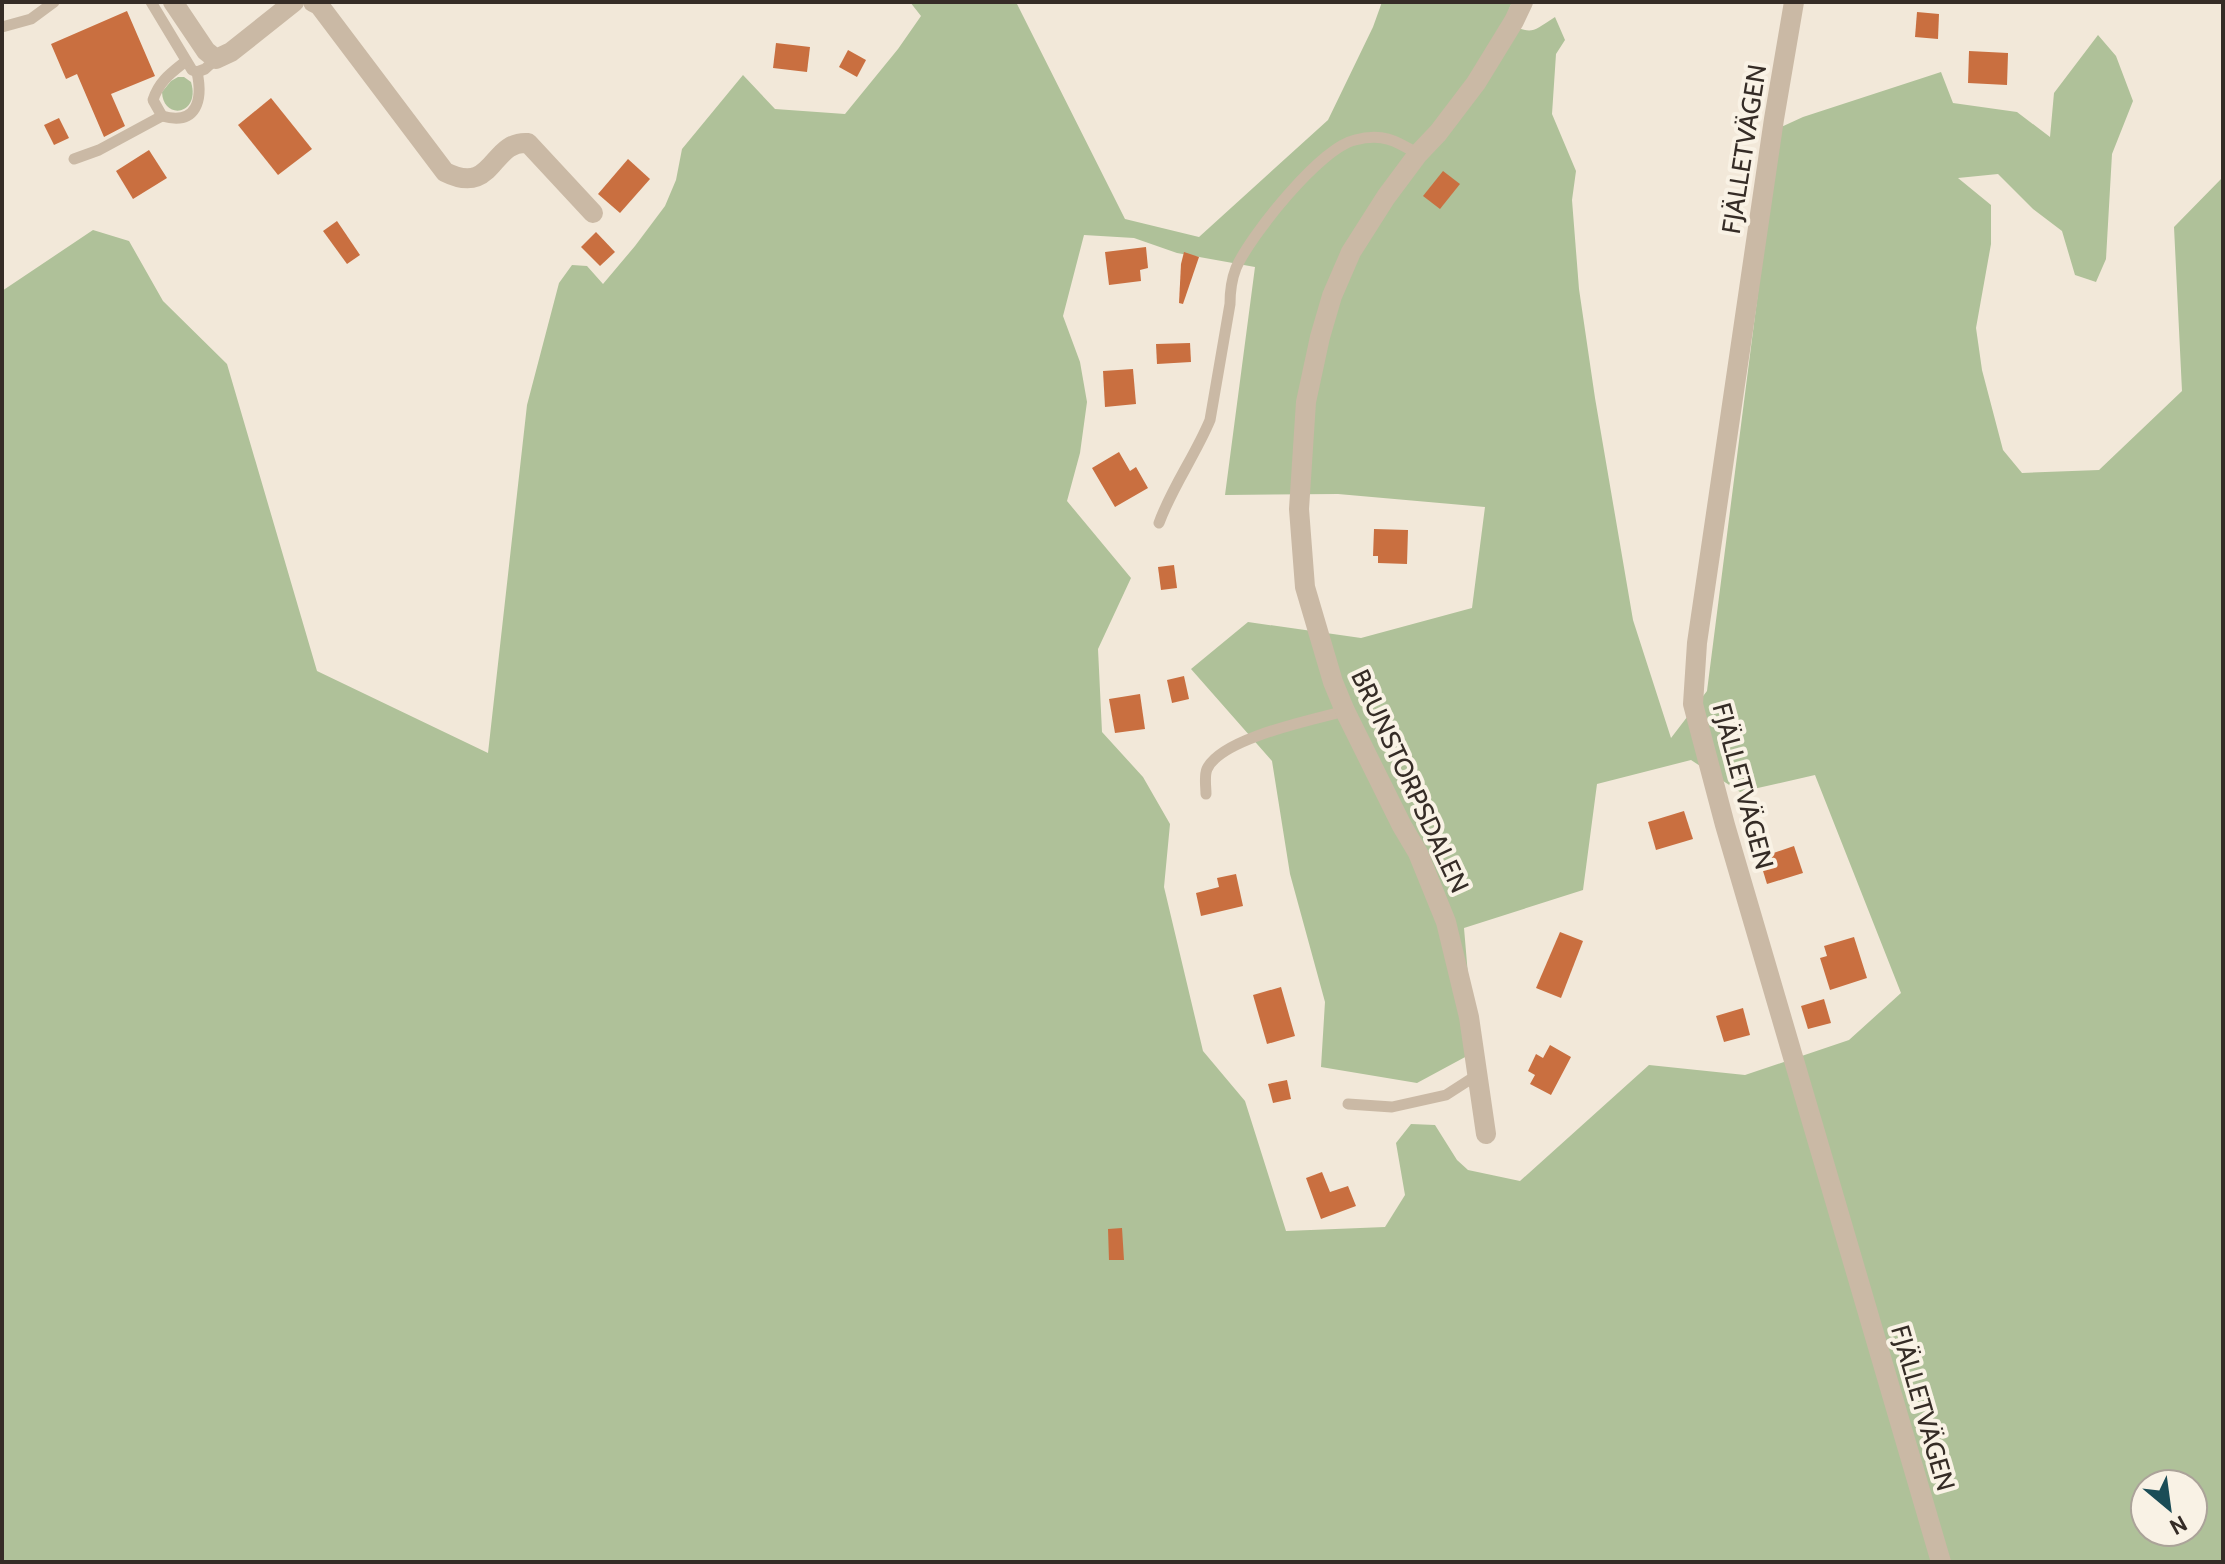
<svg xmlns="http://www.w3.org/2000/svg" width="2225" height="1564" viewBox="0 0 2225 1564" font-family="Cabin,sans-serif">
<rect width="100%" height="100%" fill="#f2e8d9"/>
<g fill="#afc199" fill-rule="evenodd">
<path d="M910 2H1016L1125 219 1199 237 1328 120 1373 27 1382 2H1512L1504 22C1533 34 1529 34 1555 17L1565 40 1556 54 1552 114 1576 171 1572 200 1579 289 1595 398 1633 620 1671 738 1707 691 1779 128 1803 117 1941 72 1953 103 2017 112 2050 137 2054 93 2098 35 2116 56 2133 101 2112 154 2106 259 2096 282 2075 275 2062 231 2033 209 1998 174 1958 178 1991 205V244L1976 328 1982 370 2003 450 2022 473 2099 470 2182 391 2174 227 2223 177V1562H2V291L93 230 129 241 163 301 227 364 317 671 488 753 527 405 559 283 572 265 587 266 603 284 635 246 665 206 676 180 682 149 743 75 775 109 845 114 898 49 921 16ZM1084 235 1134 238 1177 253 1255 267 1225 495 1338 494 1485 507 1472 608 1361 638 1248 622 1191 669 1272 761 1290 874 1325 1002 1321 1067 1417 1083 1480 1049 1468 975 1464 928 1583 890 1597 784 1691 760 1740 792 1815 775 1901 993 1849 1040 1745 1075 1649 1065 1520 1181 1468 1170 1457 1160 1435 1125 1411 1124 1396 1143 1405 1195 1385 1227 1286 1231 1245 1101 1203 1051 1164 887 1170 824 1143 777 1102 732 1098 649 1131 578 1067 501 1080 453 1087 402 1080 362 1063 316ZM2145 1484H2193V1532H2145Z"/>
<path d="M178 77H184L191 82C201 115 163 121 162 92L171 81Z"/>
</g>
<g fill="#c96f40">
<path d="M127 11 155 76 111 94 125 126 104 137 77 74 66 79 51 44Z"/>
<path d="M1917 12 1939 14 1938 39 1915 37Z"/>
<path d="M776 43 810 47 807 72 773 68Z"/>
<path d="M848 50 866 60 857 77 839 67Z"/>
<path d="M1969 51 2008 53 2007 85 1968 83Z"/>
<path d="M271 98 312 149 278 175 238 125Z"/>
<path d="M59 118 69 138 54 145 44 125Z"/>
<path d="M149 150 167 178 133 199 116 171Z"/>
<path d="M628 159 650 179 620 213 598 194Z"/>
<path d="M1443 171 1460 184 1440 209 1423 196Z"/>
<path d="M337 221 360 255 347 264 323 231Z"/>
<path d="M596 232 615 252 600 266 581 247Z"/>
<path d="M1146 247 1148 268 1140 270 1141 281 1109 285 1105 252Z"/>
<path d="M1184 252 1199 257 1183 304 1179 303 1181 264Z"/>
<path d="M1190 343 1191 362 1157 364 1156 344Z"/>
<path d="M1133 369 1136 404 1105 407 1103 371Z"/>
<path d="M1119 452 1130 471 1136 467 1148 488 1115 507 1092 468Z"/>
<path d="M1374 529 1408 530 1407 564 1378 563V556H1373Z"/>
<path d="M1174 565 1177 588 1161 590 1158 567Z"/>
<path d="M1184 676 1189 699 1172 703 1167 680Z"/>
<path d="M1140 694 1145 729 1115 733 1109 699Z"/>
<path d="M1684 811 1693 839 1656 850 1648 822Z"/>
<path d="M1794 846 1803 873 1767 884 1759 858Z"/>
<path d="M1236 874 1243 906 1201 916 1196 893 1219 887 1217 878Z"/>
<path d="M1560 932 1583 941 1561 998 1536 988Z"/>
<path d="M1854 937 1867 978 1830 990 1820 958 1827 956 1824 946Z"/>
<path d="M1281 987 1295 1036 1267 1044 1253 995Z"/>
<path d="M1824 999 1831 1023 1808 1029 1801 1006Z"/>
<path d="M1743 1008 1750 1035 1724 1042 1716 1016Z"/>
<path d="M1550 1045 1571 1057 1551 1095 1530 1084 1535 1075 1528 1071 1536 1054 1543 1058Z"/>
<path d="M1287 1080 1291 1099 1273 1103 1268 1084Z"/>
<path d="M1322 1172 1330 1192 1348 1186 1356 1206 1321 1219 1306 1178Z"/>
<path d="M1122 1228 1124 1260H1109L1108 1229Z"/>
</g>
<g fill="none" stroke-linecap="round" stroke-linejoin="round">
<g stroke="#cab9a5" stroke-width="11">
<path d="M151 2 192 70 197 72 205 69 216 59"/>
<path d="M2 27 31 19 54 2"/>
<path d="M186 61C171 73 159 81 153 100L162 116C197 126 203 100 197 72"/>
<path d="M74 159 99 150 162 116"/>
<path d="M1159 523C1172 487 1195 456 1210 420L1230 304C1230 291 1231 281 1236 268 1250 236 1320 148 1355 140 1382 133 1395 140 1418 154"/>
<path d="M1206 794C1206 787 1204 776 1207 769 1221 738 1312 720 1345 711"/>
<path d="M1348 1104 1392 1107 1446 1095 1477 1075"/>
</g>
<g stroke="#cab9a5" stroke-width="20">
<path d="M173 2 206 51 216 59 231 52 294 2"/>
<path d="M313 2 319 5 445 172C495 197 490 140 528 143L593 213"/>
<path d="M1794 2 1774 119 1697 643 1693 704 1725 825 1941 1562"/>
<path d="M1486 1134 1469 1017 1446 922 1418 853 1402 826 1345 711 1333 682 1305 587 1299 509 1306 402 1320 337 1332 296 1351 252 1386 197 1418 154 1438 133 1476 83 1514 21 1523 2"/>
</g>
</g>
<g text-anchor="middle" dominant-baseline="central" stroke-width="8" stroke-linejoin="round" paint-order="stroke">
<g font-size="26" fill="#352c26" stroke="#f9f2e5">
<text transform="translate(1744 149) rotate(-81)">FJÄLLETVÄGEN</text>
<text transform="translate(1410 781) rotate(65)">BRUNSTORPSDALEN</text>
<text transform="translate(1743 786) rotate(75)">FJÄLLETVÄGEN</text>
<text transform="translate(1923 1408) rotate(74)">FJÄLLETVÄGEN</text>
</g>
</g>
<rect width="2225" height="1564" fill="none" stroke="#352c26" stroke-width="8"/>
<g transform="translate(2169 1508) rotate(151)"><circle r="38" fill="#f9f2e5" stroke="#aba399" stroke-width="2"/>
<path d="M0-6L14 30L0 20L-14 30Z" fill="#1b4d57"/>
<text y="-12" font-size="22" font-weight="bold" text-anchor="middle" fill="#352c26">N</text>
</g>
</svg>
